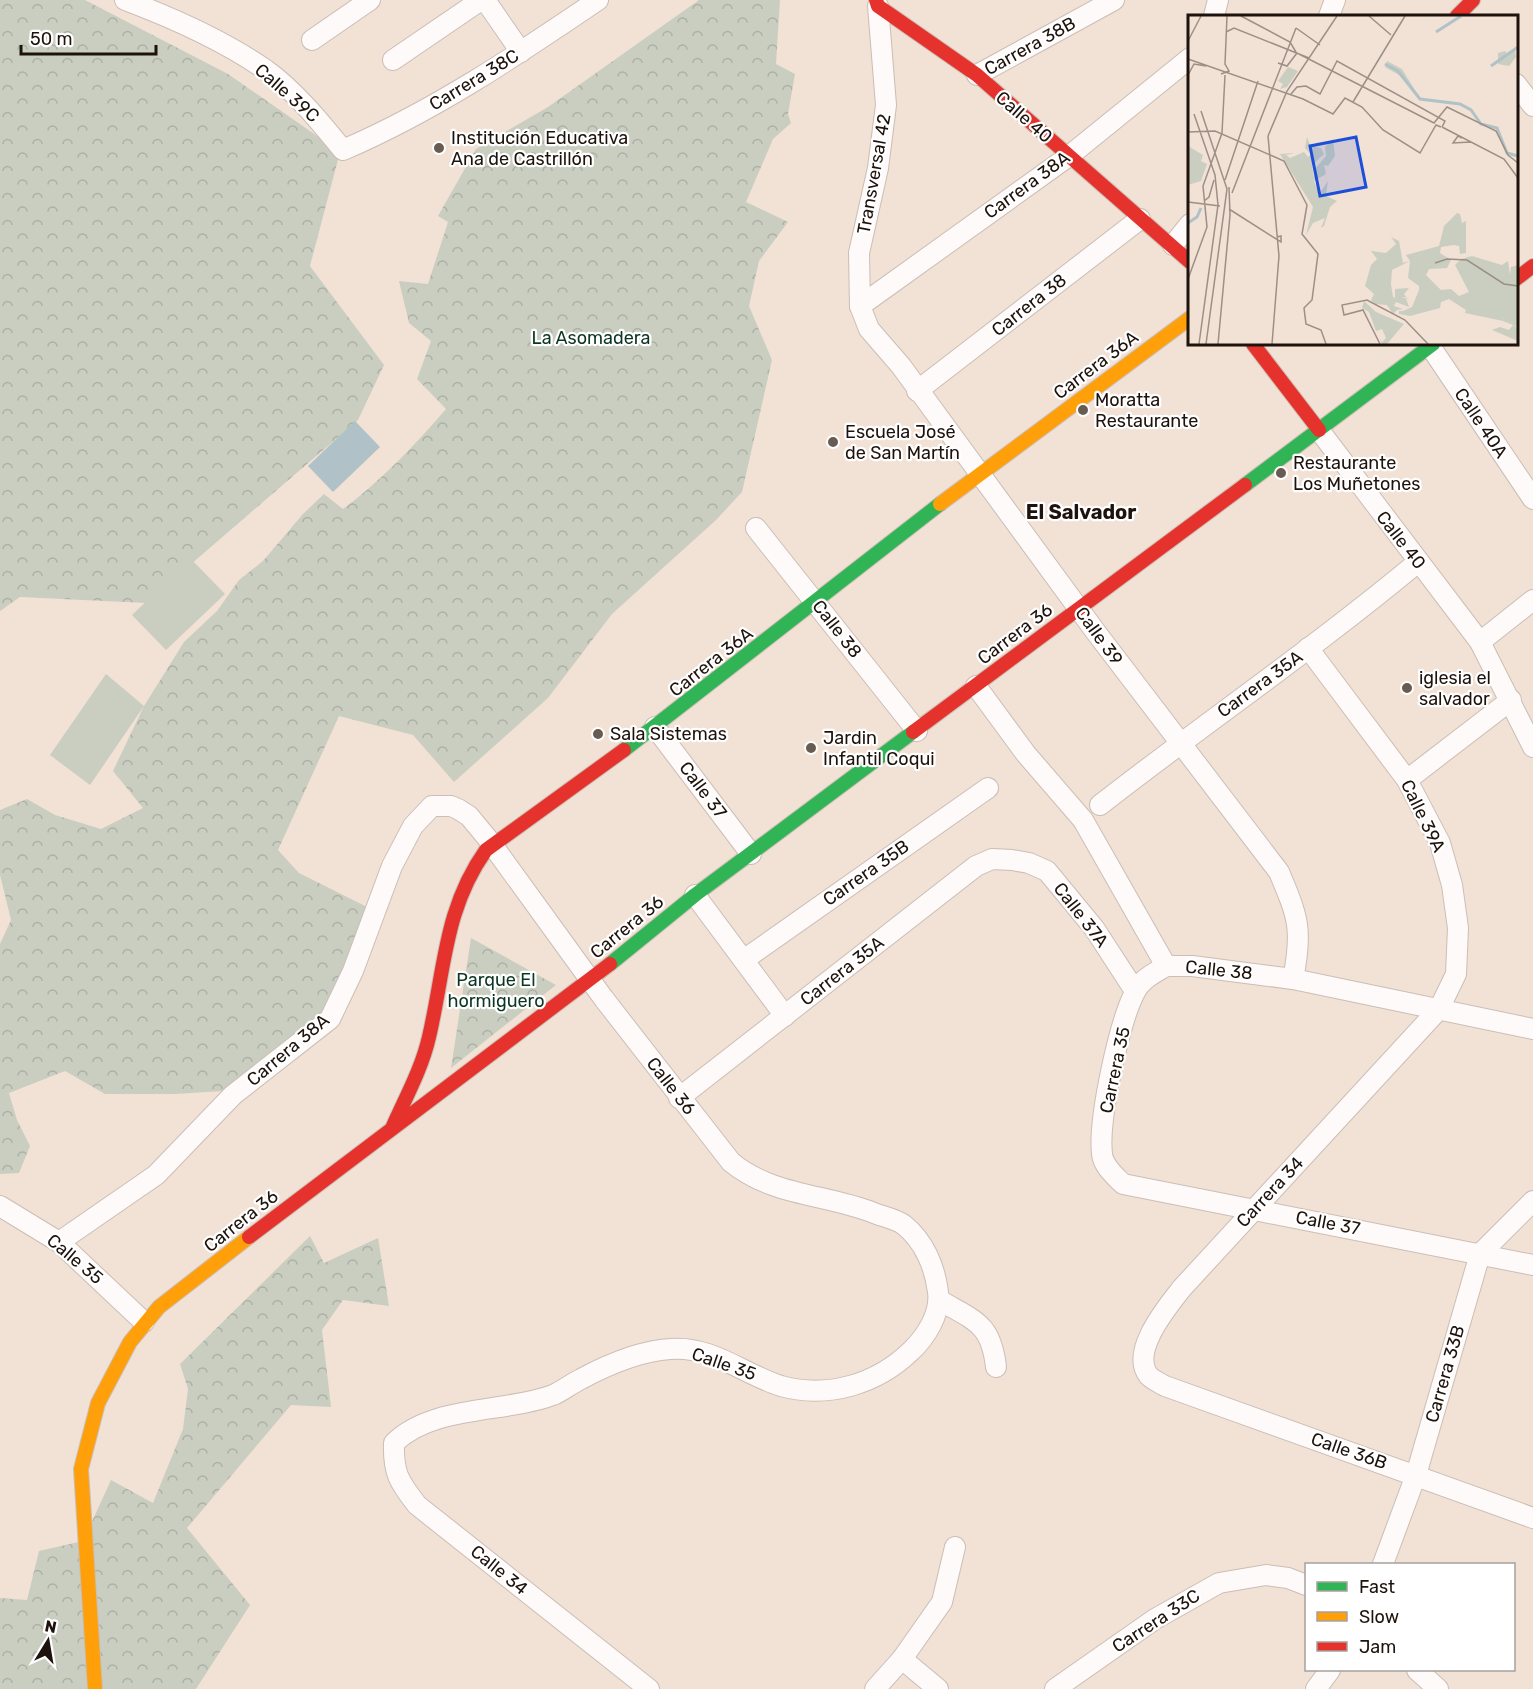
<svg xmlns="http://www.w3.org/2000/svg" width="1533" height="1689" viewBox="0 0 1533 1689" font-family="Rubik,sans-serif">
<defs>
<pattern id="forest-crowns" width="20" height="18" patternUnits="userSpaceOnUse" patternTransform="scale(1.5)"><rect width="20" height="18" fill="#c9cec1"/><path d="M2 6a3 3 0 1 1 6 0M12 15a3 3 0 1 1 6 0" fill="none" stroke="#acb0a5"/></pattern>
</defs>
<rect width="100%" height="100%" fill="#f2e1d5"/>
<g fill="url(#forest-crowns)">
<path d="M0 0H85L228 74 340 152 310 266 384 365 358 420 146 603 20 597 0 611Z"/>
<path d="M699 0H780L776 64 795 74 788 114 791 123 773 139 746 202 788 222 759 261 749 306 772 360 742 492 716 520 612 614 548 698 454 782 413 735 339 716 278 850 299 873 367 907 327 1012 223 1091 175 1094H105L65 1071 9 1093 17 1120 30 1146 19 1173 0 1174V944L11 920 0 875V810L27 799 55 815 101 829 143 808 113 771 144 706 184 642 217 611 239 580 263 561 303 514 324 494 343 509C382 480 414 446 446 409L417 379 431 341 409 323 399 281 428 284 448 222 438 216 476 149 548 107Z"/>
<path d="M471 938 556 985 451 1068Z"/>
<path d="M310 1236 324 1263 378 1238 389 1306 343 1300 322 1330 331 1407 291 1405 187 1528 250 1605 196 1689H0V1598L27 1600 39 1551 83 1541 111 1480 153 1503 183 1429 188 1389 180 1364Z"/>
</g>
<g fill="#c9cec1">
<path d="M191 559 225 594 166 650 132 615Z"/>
<path d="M106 674 144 706 90 785 50 755Z"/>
</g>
<path fill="#b0c2c8" d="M355 421 380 447 333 492 308 466Z"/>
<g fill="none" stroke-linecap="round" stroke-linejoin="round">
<g stroke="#cbbeb5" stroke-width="22">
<g id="street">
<path d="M125 0C173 18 224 41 266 70 295 91 321 123 343 150 434 111 517 55 598 0"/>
<path d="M485 0 521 52"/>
<path d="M878 6 886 105 878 168 859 253 860 306 869 329 901 366 1095 631 1279 872C1298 917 1303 929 1293 979"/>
<path d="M1214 16 1218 0"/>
<path d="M1329 16 1335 0"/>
<path d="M312 40 370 0"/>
<path d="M393 60 481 0"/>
<path d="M977 75 1114 0"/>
<path d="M1516 84 1533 106"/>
<path d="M1173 245 1190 224"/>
<path d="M860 306 1069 156 1190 58"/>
<path d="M1430 346 1533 499"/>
<path d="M917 391 1140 219"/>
<path d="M1319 430 1480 642 1533 747"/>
<path d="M756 528 917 731"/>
<path d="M1480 642 1533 600"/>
<path d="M1308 648 1407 780 1440 843 1452 885 1458 928 1456 974 1439 1009 1182 1288C1168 1306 1129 1352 1149 1376 1153 1380 1160 1383 1165 1386L1533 1518"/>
<path d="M976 686 1026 754 1083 820 1166 966H1192L1293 979 1533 1029"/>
<path d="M655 727 751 854"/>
<path d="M1407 780 1511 700"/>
<path d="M1100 805C1205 723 1316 647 1418 562"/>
<path d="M695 895 785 1016"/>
<path d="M745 959 988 788"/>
<path d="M1166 966C1155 973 1141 979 1135 992 1119 1023 1098 1120 1102 1154 1103 1166 1115 1176 1123 1184L1533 1265"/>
<path d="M679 1098 976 866 992 859 1012 860 1029 863 1047 871 1094 928 1135 991"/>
<path d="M0 1206 59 1242 144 1322"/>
<path d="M59 1242 156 1175 233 1095 330 1019 353 971 392 866 413 826 432 806H451L458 809 469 816 488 839 604 999 731 1162C772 1196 826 1194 874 1213 884 1217 896 1219 904 1225 924 1241 935 1267 938 1292 941 1313 926 1337 911 1351 877 1384 828 1399 781 1386 745 1375 711 1345 670 1349 640 1351 607 1365 581 1379 571 1384 562 1391 553 1395 505 1413 432 1405 394 1443 393 1473 399 1482 417 1505L649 1689"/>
<path d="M939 1300C975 1321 991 1323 996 1367"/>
<path d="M1383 1564 1416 1475 1480 1254 1533 1201"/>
<path d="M902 1659 938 1689"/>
<path d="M1417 1670 1438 1689"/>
<path d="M875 1689 902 1659 942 1602 955 1547"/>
<path d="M1055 1689 1155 1619 1219 1583 1266 1575 1288 1578 1306 1585"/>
<path d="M1316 1689 1330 1670"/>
</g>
</g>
<g stroke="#cbbeb5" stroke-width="16">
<g id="fast">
<path d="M1245 485 1433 344"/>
<path d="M624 750 940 504"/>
<path d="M610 964 695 895 913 732"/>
</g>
</g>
<g stroke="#cbbeb5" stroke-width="16">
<g id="slow">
<path d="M940 504 1190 318"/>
<path d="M95 1689 81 1469 98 1403 130 1342 159 1307 249 1237"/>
</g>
</g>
<g stroke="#cbbeb5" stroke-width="16">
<g id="jam">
<path d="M876 0 878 6 977 75 1190 262"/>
<path d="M1457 16 1473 0"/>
<path d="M1516 279 1533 266"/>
<path d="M1253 344 1319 430"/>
<path d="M913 732 1245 485"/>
<path d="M393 1126C406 1097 422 1068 429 1037 445 969 444 909 486 850L624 750"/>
<path d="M249 1237 610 964"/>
</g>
</g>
<use href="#street" stroke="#fdfaf9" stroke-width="20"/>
<use href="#fast" stroke="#30b455" stroke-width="14"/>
<use href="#slow" stroke="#ff9f0a" stroke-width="14"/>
<use href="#jam" stroke="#e5322d" stroke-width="14"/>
</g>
<g fill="#685b52" stroke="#fff" stroke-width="2">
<circle cx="439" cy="148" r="6"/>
<circle cx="1083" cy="410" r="6"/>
<circle cx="833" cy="442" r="6"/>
<circle cx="1281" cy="473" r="6"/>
<circle cx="1407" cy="688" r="6"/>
<circle cx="598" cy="734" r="6"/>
<circle cx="811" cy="748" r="6"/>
</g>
<g text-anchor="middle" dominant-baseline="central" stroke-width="4.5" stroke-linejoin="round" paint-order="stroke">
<g font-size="18" fill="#1e130c" stroke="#fff">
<text transform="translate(1030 46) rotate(-29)">Carrera 38B</text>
<text transform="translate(474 80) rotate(-31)">Carrera 38C</text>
<text transform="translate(287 93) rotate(41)">Calle 39C</text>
<text transform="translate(1024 117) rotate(41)">Calle 40</text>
<text transform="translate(874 174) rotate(-80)">Transversal 42</text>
<text transform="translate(1027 185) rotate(-36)">Carrera 38A</text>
<text transform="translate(1029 305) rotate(-38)">Carrera 38</text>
<text transform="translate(1096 365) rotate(-37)">Carrera 36A</text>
<text transform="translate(1481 423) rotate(56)">Calle 40A</text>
<text transform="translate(1401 540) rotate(52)">Calle 40</text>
<text transform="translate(837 629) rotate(52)">Calle 38</text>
<text transform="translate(1015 634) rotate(-37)">Carrera 36</text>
<text transform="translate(1099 636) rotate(54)">Calle 39</text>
<text transform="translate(711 662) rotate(-38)">Carrera 36A</text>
<text transform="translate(1260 684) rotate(-36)">Carrera 35A</text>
<text transform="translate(703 790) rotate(53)">Calle 37</text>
<text transform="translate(1423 816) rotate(64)">Calle 39A</text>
<text transform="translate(866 873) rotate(-35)">Carrera 35B</text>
<text transform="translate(1081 915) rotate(52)">Calle 37A</text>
<text transform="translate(627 927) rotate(-39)">Carrera 36</text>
<text transform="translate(1219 970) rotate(6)">Calle 38</text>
<text transform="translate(842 971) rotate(-38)">Carrera 35A</text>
<text transform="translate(288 1050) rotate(-40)">Carrera 38A</text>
<text transform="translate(1115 1070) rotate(-78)">Carrera 35</text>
<text transform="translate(671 1086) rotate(52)">Calle 36</text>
<text transform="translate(1270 1192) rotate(-47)">Carrera 34</text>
<text transform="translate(241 1221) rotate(-38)">Carrera 36</text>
<text transform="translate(1328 1223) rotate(11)">Calle 37</text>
<text transform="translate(75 1259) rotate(40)">Calle 35</text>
<text transform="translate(724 1364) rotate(19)">Calle 35</text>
<text transform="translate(1445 1374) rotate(-74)">Carrera 33B</text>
<text transform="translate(1349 1451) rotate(19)">Calle 36B</text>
<text transform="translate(499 1570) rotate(39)">Calle 34</text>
<text transform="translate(1156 1621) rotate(-33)">Carrera 33C</text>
</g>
<g font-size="18" fill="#1e130c" stroke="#fff" text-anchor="start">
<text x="451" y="138">Institución Educativa<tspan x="451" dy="21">Ana de Castrillón</tspan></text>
<text x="1095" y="400">Moratta<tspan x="1095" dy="21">Restaurante</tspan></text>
<text x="845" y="432">Escuela José<tspan x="845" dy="21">de San Martín</tspan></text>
<text x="1293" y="463">Restaurante<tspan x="1293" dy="21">Los Muñetones</tspan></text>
<text x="1419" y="678">iglesia el<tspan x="1419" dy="21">salvador</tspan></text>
<text x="610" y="734">Sala Sistemas</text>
<text x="823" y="738">Jardin<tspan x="823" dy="21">Infantil Coqui</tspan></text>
</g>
<g font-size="18" fill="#0c3523" stroke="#fff">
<text x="591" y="338">La Asomadera</text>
<text x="496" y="980">Parque El<tspan x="496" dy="21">hormiguero</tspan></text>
</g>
<g font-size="20" font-weight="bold" fill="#1e130c" stroke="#fff">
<text x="1081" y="512">El Salvador</text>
</g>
</g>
<g transform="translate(1188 15)">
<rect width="330" height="330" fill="#f2e1d5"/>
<path d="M327 35 328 42 321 51 310 49V38L317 36 320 39ZM199 46 214 54 233 85 211 60 197 52ZM330 250V312L315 306 323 252Z" fill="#c9cec1"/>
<path d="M100 52 110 56 99 72 92 74 95 69 90 66ZM119 122 122 130 133 133 136 139 124 150 126 163V155L138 141 137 132 145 124 147 141 140 151 136 150 138 159 126 166 131 179 140 166 138 181 149 186 142 192 136 211 133 213 137 203 125 208 118 220 125 192 92 139 107 138 98 140 102 143 116 137 120 142 123 139 117 133ZM0 131 15 140 13 146 19 149 13 166 0 170ZM269 198 272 199 274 208 278 206V238L272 239 271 231 266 230 253 232 252 238 263 245 259 253 241 254 238 260 253 275 263 274 271 281 281 277 267 250 273 244 284 241 314 250 320 246 323 267 315 306 277 298 278 295 261 284 253 287 252 293 222 301 211 299V296H215L224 292 231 275V271L220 263 222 246 204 255 203 269 205 282 207 283V274L221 273 216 279 222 286 218 282H213L218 283 221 292 208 287 206 291 215 294 209 295 205 299 199 290 187 289 183 285 186 279 177 271 183 250 189 244 183 236 198 238 208 229 203 222 211 226 215 248 222 246 218 240 251 231 256 211ZM176 286 188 297 216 309 199 329H194L192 324 194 327 198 323 194 314 188 316 181 297 174 293ZM325 310 330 313V326L304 315 312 312 321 315Z" fill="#c9cec1"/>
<path fill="none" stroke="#b0c2c8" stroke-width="3" d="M248 17 273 1M197 49 210 56 232 84 272 89 283 95 293 109 309 113 319 138 330 141M303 51 330 32M0 208 9 202 13 193"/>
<path fill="none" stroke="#9d8f85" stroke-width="1.5" d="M53 1 102 27 108 37M181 1 203 20M108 13 132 30M38 17 46 13 121 43M0 26 13 1M0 44 115 84 145 99 157 83 174 92 195 115 232 138 248 110 253 112M90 48 99 51 109 38 246 108 259 92 308 116 320 140 330 148M33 59 41 56 37 49 39 1M0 60 6 49 18 51M103 79 109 72 118 71 132 79 149 46 257 106 254 112M165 87 217 1M13 96 39 174 18 329M6 99 27 160 30 190 11 329M254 112 316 144 330 163M0 117 27 116 96 146 119 190 114 219 130 239 124 285 116 293 118 309 133 315 138 329M274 123 270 121 265 128 283 127M37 165 70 66M44 178 108 13M16 186 21 182 26 165M0 187 32 191M41 194 93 227V221L89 222M247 248 259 244 279 245 316 269 330 271M0 264 19 212 15 171 34 118 37 60M30 329 42 200 41 172M84 329 91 241 80 121 99 76 149 1M192 329 175 295 156 300 154 290 179 285 217 305 240 329"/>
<path fill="#1d4ed8" fill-opacity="0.15" stroke="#1d4ed8" stroke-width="3" d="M168 122 178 172 132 181 122 131Z"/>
<rect width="330" height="330" fill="none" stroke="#1e130c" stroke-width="3"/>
</g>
<rect x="1305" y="1563" width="210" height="108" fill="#ffffff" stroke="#a5a19e" stroke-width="1.5"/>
<rect x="1317" y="1582" width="30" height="9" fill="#30b455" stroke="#a5a19e" stroke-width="1.5"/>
<text x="1359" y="1593" font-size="18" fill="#1e130c">Fast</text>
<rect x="1317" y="1612" width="30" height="9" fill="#ff9f0a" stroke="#a5a19e" stroke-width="1.5"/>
<text x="1359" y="1623" font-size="18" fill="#1e130c">Slow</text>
<rect x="1317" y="1642" width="30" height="9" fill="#e5322d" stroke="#a5a19e" stroke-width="1.5"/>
<text x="1359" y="1653" font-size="18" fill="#1e130c">Jam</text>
<g transform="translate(48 1641) rotate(11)" stroke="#ffffff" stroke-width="4.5" paint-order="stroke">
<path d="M0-4.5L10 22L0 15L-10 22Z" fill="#1e130c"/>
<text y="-9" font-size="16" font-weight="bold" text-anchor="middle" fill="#1e130c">N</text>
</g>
<path d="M21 45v9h135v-9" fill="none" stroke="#1e130c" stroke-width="3"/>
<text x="30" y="45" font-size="18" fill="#1e130c" stroke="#ffffff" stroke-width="4.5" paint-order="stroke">50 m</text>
</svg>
